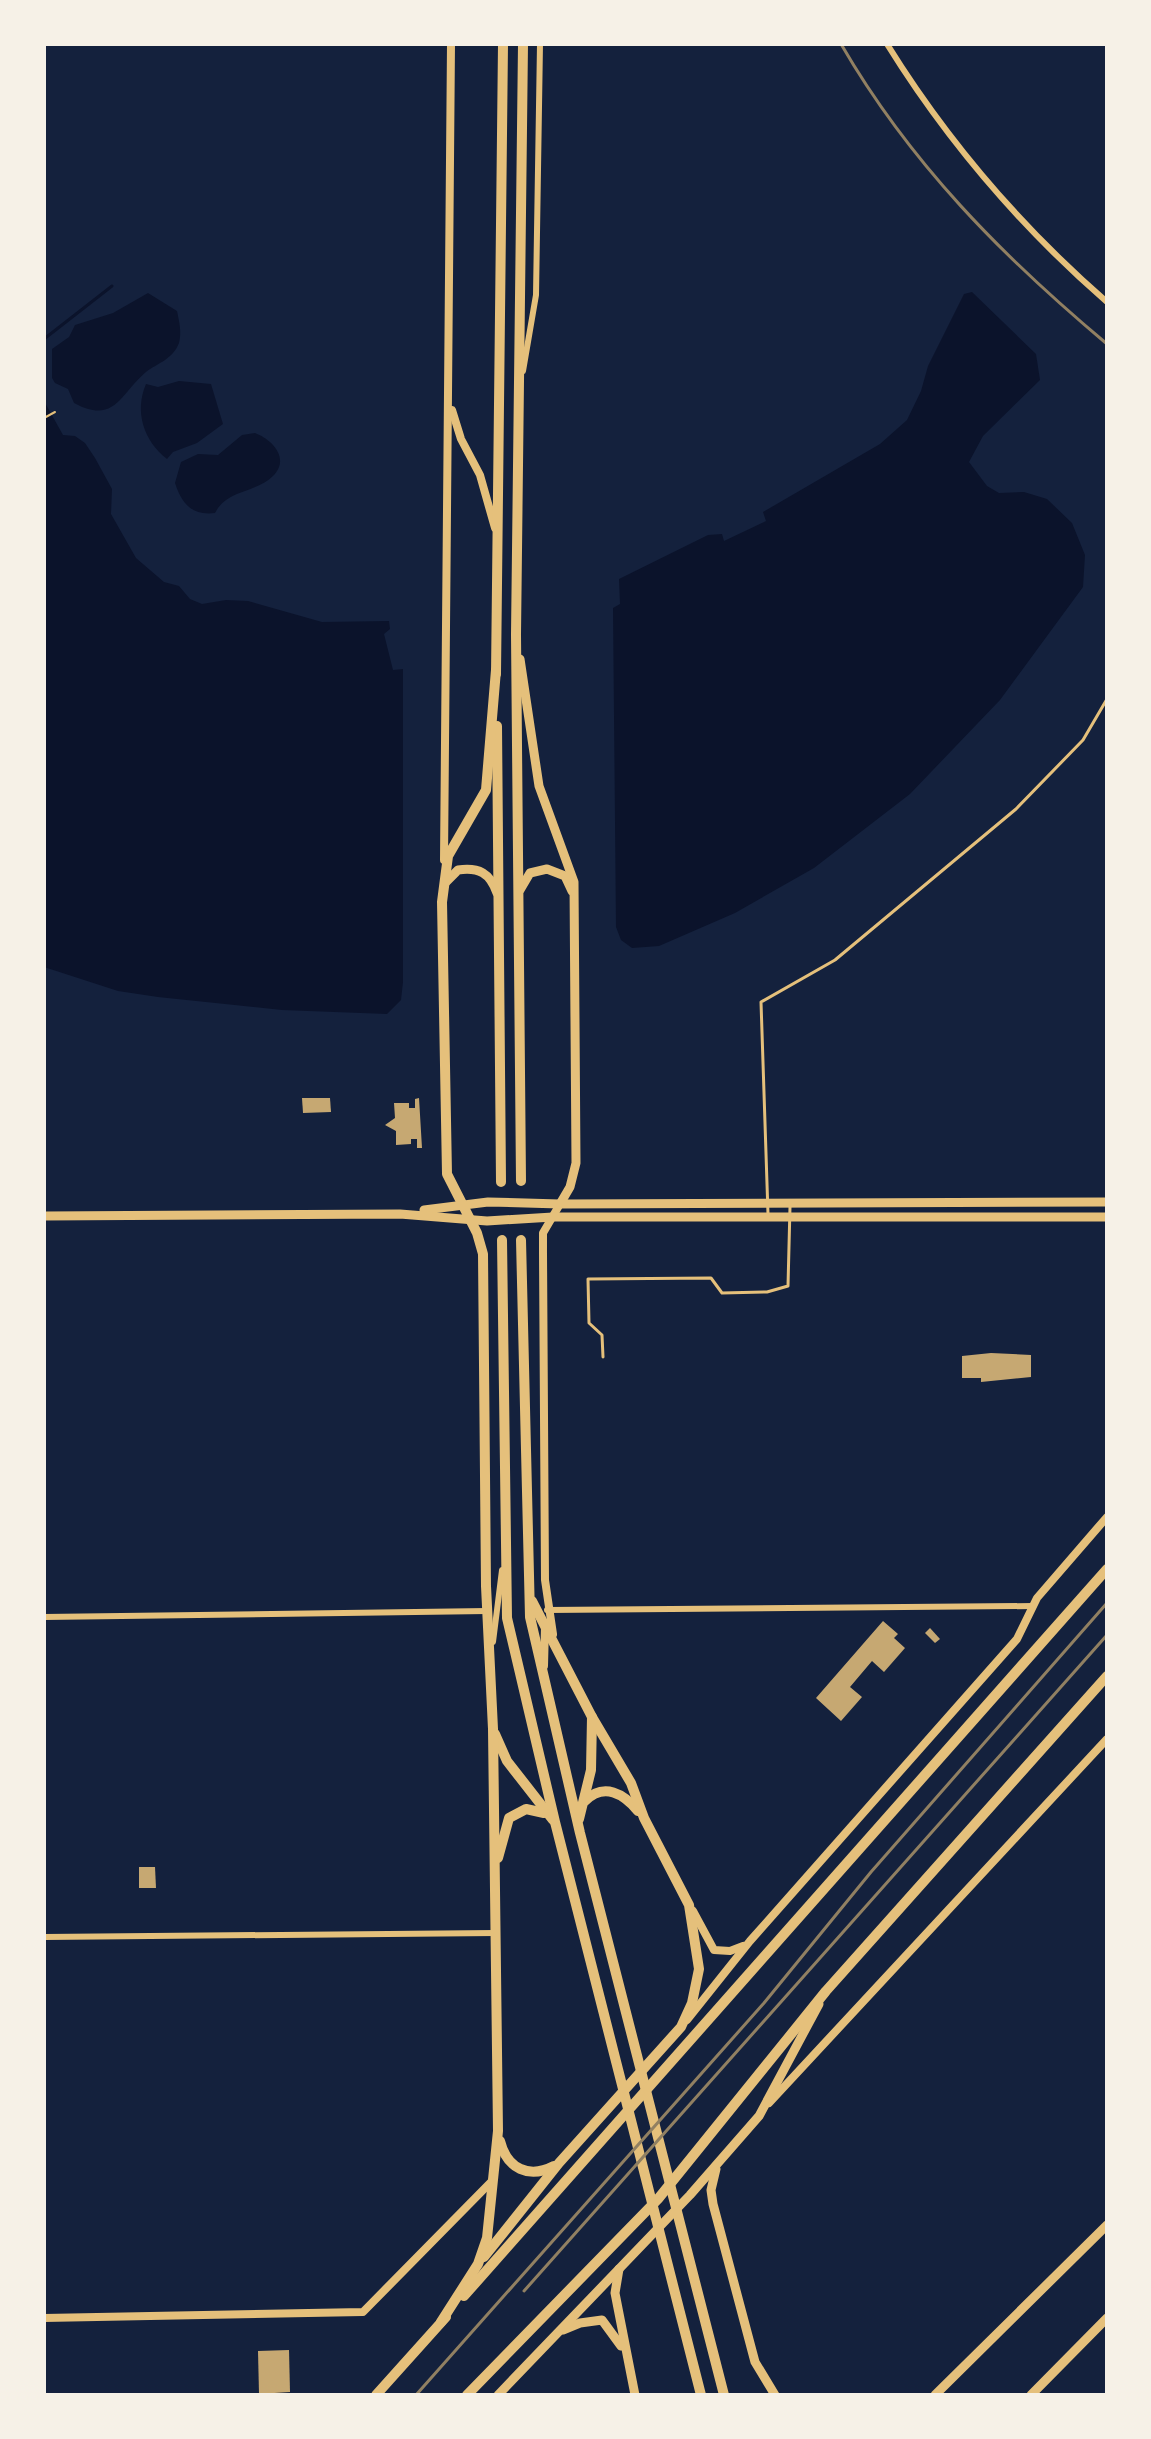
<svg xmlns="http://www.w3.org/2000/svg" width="1151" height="2439" viewBox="0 0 1151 2439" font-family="'Roboto Condensed',sans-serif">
<rect width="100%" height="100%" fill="#14213d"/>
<g fill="#0b132b">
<path d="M972 292 1036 354 1040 380 983 436 969 462 987 486 999 493 1024 492 1047 499 1072 523 1085 555 1083 587 1000 700 910 794 814 868 735 913 659 946 632 948 621 940 616 927 613 608 620 604 619 579 708 535 722 534 724 541 766 521 763 512 880 444 907 420 921 391 928 366 964 294Z"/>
<path d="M148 293 177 311C179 321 182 332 179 343 173 359 158 363 146 372 120 394 115 425 74 403L68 389 55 383 52 378V349L69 337 75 325 113 313Z"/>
<path d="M179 381 211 384 223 424 197 443 173 452 167 459C144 441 134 412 146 384L158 387Z"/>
<path d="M44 401 63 435 75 436 85 443 95 458 112 489 111 514 136 558 164 582 179 586 190 599 202 604 226 600 248 601 322 622 389 621 390 629 384 634 393 670 403 669V982L401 1000 387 1014 282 1010 158 997 118 991 44 967Z"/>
<path d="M255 433C271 439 291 458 273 476 256 493 227 489 215 513 192 516 182 504 175 483L181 462 198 454 218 455 242 435Z"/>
</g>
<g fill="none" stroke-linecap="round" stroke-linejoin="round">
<path stroke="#0b132b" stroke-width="3" d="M44 339 112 286"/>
</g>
<g fill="#c6a872">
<path d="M302 1098H330L331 1112 303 1113Z"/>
<path d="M419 1098 422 1148H417V1139H411V1144L396 1145V1131L385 1125 395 1118 394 1103H409V1108H415V1099Z"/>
<path d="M991 1353 1031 1355V1377L981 1382V1378H962V1356Z"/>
<path d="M883 1621 898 1634 894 1638 905 1648 884 1672 872 1661 850 1687 862 1697 841 1721 816 1698Z"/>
<path d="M930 1628 940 1639 935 1643 925 1633Z"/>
<path d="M139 1867H155L156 1888H139Z"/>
<path d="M289 2350 290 2392 259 2394 258 2351Z"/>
</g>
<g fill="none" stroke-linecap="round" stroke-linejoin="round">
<path stroke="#e5c07b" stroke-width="2" d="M44 418 55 412"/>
<g stroke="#e5c07b" stroke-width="3">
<path d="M768 1214 761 1002 835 960 1016 809 1083 740 1107 699"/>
<path d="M603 1357 602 1335 589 1323 588 1279 711 1278 722 1293 767 1292 788 1286 790 1207"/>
</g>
<g stroke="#e5c07b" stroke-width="6">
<path d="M887 44C946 139 1022 228 1107 302"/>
<path d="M523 371 536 295 540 44"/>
<path d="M547 1610 1033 1606"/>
<path d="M44 1617 487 1611"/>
<path d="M493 1642 502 1570"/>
<path d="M44 1937 496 1933"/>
</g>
<g stroke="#e5c07b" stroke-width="8">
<path d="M452 410 461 439 480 475 495 528"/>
<path d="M444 860 451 44"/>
<path d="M553 1634 545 1580 543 1253V1233L560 1204"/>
<path d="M544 1666 545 1627"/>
<path d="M693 1911 714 1950 730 1951 743 1946"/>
<path d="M687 2020 750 1941 1017 1639 1037 1598 1107 1517"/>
<path d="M769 2103 1107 1739"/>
<path d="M44 2318 363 2312 492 2181"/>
</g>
<g stroke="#e5c07b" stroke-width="9">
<path d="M520 659 539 786 574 882 576 1163 570 1187 560 1204"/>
<path d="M446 882 458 870C479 867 490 873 497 893"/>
<path d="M520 890 530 873 547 869 565 876 572 891"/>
<path d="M424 1210 488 1202 560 1204 1107 1202"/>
<path d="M44 1216 400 1214 487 1221 553 1217H1107"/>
<path d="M716 2169 711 2190 713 2204 755 2362 775 2395"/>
<path d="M619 2269 615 2293 635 2395"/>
<path d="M563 2330 580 2323 602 2320 621 2346"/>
<path d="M498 2395 690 2195 759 2116 819 2004"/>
<path d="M935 2395 1107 2225"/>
<path d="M1031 2395 1107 2318"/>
</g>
<g stroke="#e5c07b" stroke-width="10">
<path d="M496 674 503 44"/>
<path d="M497 726 501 1182"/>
<path d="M521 1181 516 635 523 44"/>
<path d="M502 1240 507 1618 555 1822 701 2395"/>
<path d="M521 1240 530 1617 580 1833 724 2395"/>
<path d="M495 1734 507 1761 553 1820"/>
<path d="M585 1801C604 1782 624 1794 638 1811"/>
<path d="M579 1819 591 1770 592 1717"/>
<path d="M498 1858 509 1818 526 1809 544 1813"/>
<path d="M500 2141C507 2169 529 2179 554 2166"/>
<path d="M484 2257 559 2163 681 2027 692 2003 699 1969 689 1905 644 1818 631 1783 592 1717 532 1601"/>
<path d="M464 2296 1107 1569"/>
<path d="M441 2322 478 2264 487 2238 498 2131 493 1729 486 1586 483 1254 477 1233 447 1174 442 902 448 856 486 790 496 670"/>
<path d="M376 2395 446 2317"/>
<path d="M467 2395 658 2199 826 1991 1107 1676"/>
</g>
<g stroke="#918062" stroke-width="3">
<path d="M841 44C910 163 1002 256 1107 344"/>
<path d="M524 2291 1107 1635"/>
<path d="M416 2395 764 2003 871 1872 1107 1603"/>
</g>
</g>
<rect width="1151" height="2439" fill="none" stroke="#f6f1e7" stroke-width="92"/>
</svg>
